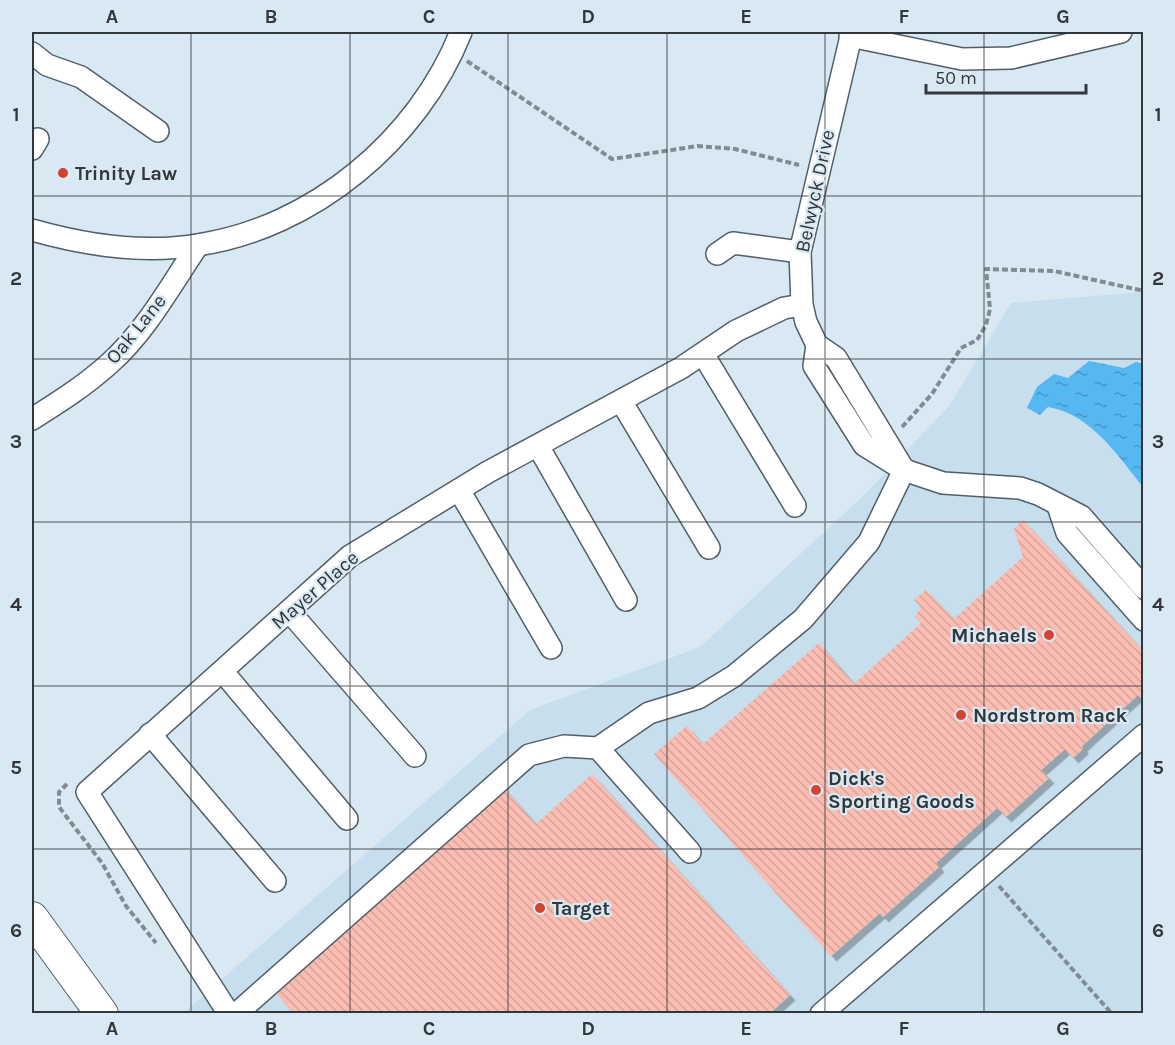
<svg xmlns="http://www.w3.org/2000/svg" width="1175" height="1045" viewBox="0 0 1175 1045" font-family="Karla,sans-serif">
<defs>
<pattern id="water-ripples" width="26" height="14" patternUnits="userSpaceOnUse" patternTransform="scale(1.5)"><rect width="26" height="14" fill="#56b8f0"/><path d="M2 4q2-2 4 0t4 0M15 11q2-2 4 0t4 0" fill="none" stroke="#4896c4"/></pattern>
<pattern id="building-back-hatch" width="6" height="6" patternUnits="userSpaceOnUse" patternTransform="scale(1.5)"><rect width="6" height="6" fill="#fbbdb2"/><path d="M-1 5l2 2M0 0l6 6M5-1l2 2" fill="none" stroke="#d8a39a"/></pattern>
<filter id="shadow"><feDropShadow dx="5.5" dy="5.5" stdDeviation="0" flood-color="#0004"/></filter>
</defs>
<rect width="100%" height="100%" fill="#d9e9f3"/>
<path fill="#c7deec" d="M1143 292V1013L182 1014 530 710 700 647 863 496 950 405 1011 303Z"/>
<path fill="url(#water-ripples)" d="M1089 361 1124 368 1136 362 1143 364V487C1118 456 1091 414 1048 407L1040 415 1027 408 1037 387 1054 374 1068 378Z"/>
<g fill="url(#building-back-hatch)" filter="url(#shadow)">
<path d="M1023 520 1144 652V695L1141 698 1138 695 1082 746 1083 749 1073 758 1065 749 1041 770 1049 778 1006 817 997 808 936 863 939 867 883 917 880 913 831 956 654 754 687 726 703 744 819 643 854 684 921 623 915 617 921 607 914 600 926 590 954 619 1023 557 1014 529Z"/>
<path d="M592 774 790 995 769 1014H294L275 992 503 787 536 824Z"/>
</g>
<g fill="none" stroke-linecap="round" stroke-linejoin="round">
<g stroke="#525f68" stroke-width="24">
<g id="minor">
<path d="M852 32 800 252 802 305 806 322 817 345 836 358 904 470"/>
<path d="M850 36 962 59 1011 58 1121 32"/>
<path d="M32 53 47 65 81 77 158 131"/>
<path d="M32 149 38 139"/>
<path d="M32 230C85 245 142 254 197 245 313 228 418 140 461 32"/>
<path d="M717 254 733 243 800 252"/>
<path d="M817 345 814 366 864 445 904 470 943 483 1020 488 1038 494 1081 516 1144 588"/>
<path d="M703 354 795 506"/>
<path d="M621 401 709 548"/>
<path d="M32 419C59 402 86 385 110 363 146 331 171 285 198 245"/>
<path d="M538 446 626 600"/>
<path d="M459 490 551 648"/>
<path d="M1058 506 1067 533 1144 620"/>
<path d="M289 611 415 756"/>
<path d="M223 672 347 819"/>
<path d="M150 734 275 881"/>
<path d="M690 852 598 748 649 713 698 698 734 676 803 619 869 542 904 470"/>
<path d="M229 1014 87 792 350 556 488 472 681 368 736 331 784 308 802 305"/>
<path d="M236 1014 529 755 564 746 598 748"/>
<path d="M821 1014 1144 735"/>
</g>
</g>
<g stroke="#525f68" stroke-width="34">
<path id="highway" d="M32 918 102 1014"/>
</g>
<g stroke="#808b92" stroke-width="4" stroke-dasharray="6 3" stroke-linecap="butt">
<path d="M467 61 612 159 698 146 735 149 799 165"/>
<path d="M902 427 932 394 961 348 977 340 986 325 990 309 986 269 1054 271 1144 291"/>
<path d="M67 784 59 792V807L102 863 126 906 156 943"/>
<path d="M999 886 1112 1014"/>
</g>
<use href="#minor" stroke="#fff" stroke-width="21"/>
<use href="#highway" stroke="#fff" stroke-width="32"/>
</g>
<path fill="none" stroke="#31373b" stroke-width="1.5" stroke-opacity="0.55" d="M191 32V1014M350 32V1014M508 32V1014M667 32V1014M825 32V1014M984 32V1014M32 196H1144M32 359H1144M32 522H1144M32 686H1144M32 849H1144"/>
<g fill="#d14432" stroke="#d9e9f3" stroke-width="2">
<circle cx="63" cy="173" r="6"/>
<circle cx="1049" cy="635" r="6"/>
<circle cx="961" cy="715" r="6"/>
<circle cx="816" cy="790" r="6"/>
<circle cx="540" cy="908" r="6"/>
</g>
<g text-anchor="middle" dominant-baseline="central" stroke-width="4.5" stroke-linejoin="round" paint-order="stroke">
<g font-size="20" font-weight="bold" fill="#31373b" stroke="#d9e9f3" text-anchor="start">
<text x="75" y="173">Trinity Law</text>
<text x="1037" y="635" text-anchor="end">Michaels</text>
<text x="973" y="715">Nordstrom Rack</text>
<text x="828" y="778">Dick's<tspan x="828" dy="23">Sporting Goods</tspan></text>
<text x="552" y="908">Target</text>
</g>
<g font-size="20" fill="#31373b" stroke="#d9e9f3">
<text transform="translate(815 191) rotate(-78)">Belwyck Drive</text>
<text transform="translate(136 329) rotate(-51)">Oak Lane</text>
<text transform="translate(315 590) rotate(-41)">Mayer Place</text>
</g>
</g>
<rect width="1175" height="1045" fill="none" stroke="#d9e9f3" stroke-width="66"/>
<path d="M926 84v9h160v-9" fill="none" stroke="#31373b" stroke-width="3"/>
<text x="935" y="84" font-size="18" fill="#31373b" stroke="#d9e9f3" stroke-width="4.5" paint-order="stroke">50 m</text>
<rect x="33" y="33" width="1109" height="979" fill="none" stroke="#31373b" stroke-width="2"/>
<g font-size="20" text-anchor="middle" font-weight="bold" fill="#31373b">
<text x="112" y="23">A</text>
<text x="271" y="23">B</text>
<text x="429" y="23">C</text>
<text x="588" y="23">D</text>
<text x="746" y="23">E</text>
<text x="904" y="23">F</text>
<text x="1063" y="23">G</text>
<text x="16" y="121">1</text>
<text x="1158" y="121">1</text>
<text x="16" y="285">2</text>
<text x="1158" y="285">2</text>
<text x="16" y="448">3</text>
<text x="1158" y="448">3</text>
<text x="16" y="611">4</text>
<text x="1158" y="611">4</text>
<text x="16" y="774">5</text>
<text x="1158" y="774">5</text>
<text x="16" y="937">6</text>
<text x="1158" y="937">6</text>
<text x="112" y="1035">A</text>
<text x="271" y="1035">B</text>
<text x="429" y="1035">C</text>
<text x="588" y="1035">D</text>
<text x="746" y="1035">E</text>
<text x="904" y="1035">F</text>
<text x="1063" y="1035">G</text>
</g>
</svg>
